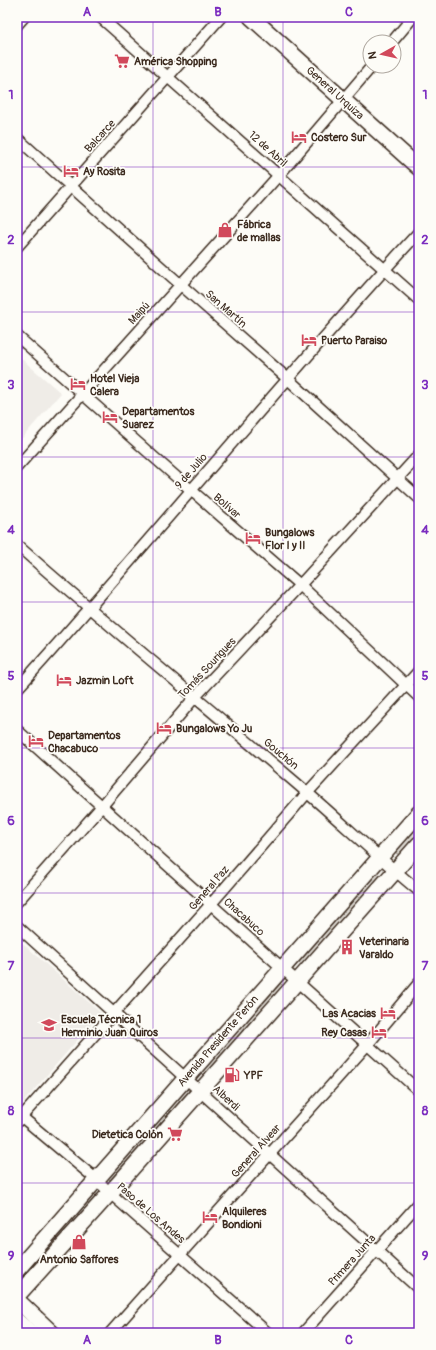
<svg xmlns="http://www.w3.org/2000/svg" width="436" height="1350" viewBox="0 0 436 1350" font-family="Pangolin,sans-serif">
<rect width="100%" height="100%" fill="#fdfcf7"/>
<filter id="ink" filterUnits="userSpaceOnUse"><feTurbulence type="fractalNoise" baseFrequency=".025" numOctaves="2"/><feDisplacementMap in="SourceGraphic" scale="8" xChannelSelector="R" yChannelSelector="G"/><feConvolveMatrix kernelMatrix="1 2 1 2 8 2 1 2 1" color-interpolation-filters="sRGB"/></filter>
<g filter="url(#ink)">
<g fill="#efece7">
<path d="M17 355 61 393 17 444Z"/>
<path d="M17 938 101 1013 21 1105 17 1101Z"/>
</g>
<g fill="#e1ded7" stroke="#8e847a">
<path d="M419 825V833L399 855 395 852Z"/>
<path d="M377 873 381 876 302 965 298 962Z"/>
<path d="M279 982 283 986 204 1075 200 1072Z"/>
<path d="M185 1087 189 1091 110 1180 106 1176Z"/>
<path d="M94 1192 98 1195 18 1285 17 1283V1278Z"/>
</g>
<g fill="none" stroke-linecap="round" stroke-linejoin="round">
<g stroke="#3b2a1e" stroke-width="13">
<g id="street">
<path d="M100 17 419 300"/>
<path d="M17 25 24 17"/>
<path d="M392 42 413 17"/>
<path d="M17 138 181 285 288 379 419 498"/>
<path d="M17 247 221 17"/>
<path d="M17 336 191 490 300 585 419 697"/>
<path d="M17 467 279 175 372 66"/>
<path d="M17 545C106 624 198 699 289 777 333 814 374 854 419 891"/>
<path d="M17 689C153 539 281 381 419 232"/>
<path d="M17 730 419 1091"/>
<path d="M17 902 102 806 195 697 300 585 419 455"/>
<path d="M17 926 419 1289"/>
<path d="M17 1113 97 1180 110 1193 268 1333"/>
<path d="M17 1122 211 904 308 792 419 671"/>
<path d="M110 1333 368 1044 419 983"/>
<path d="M303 1333 419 1203"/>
</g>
</g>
<g stroke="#3b2a1e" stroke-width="18">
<g id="secondary">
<path d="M251 17 419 168"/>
<path d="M17 1270 419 813"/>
<path d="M17 1296 110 1193 419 844"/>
<path d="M17 1300 52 1333"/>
<path d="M17 1321 31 1333"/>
</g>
</g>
<use href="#street" stroke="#fdfcf7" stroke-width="10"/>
<use href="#secondary" stroke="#fdfcf7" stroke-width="15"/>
</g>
</g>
<path fill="none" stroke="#7b2cbf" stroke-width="1" stroke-opacity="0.55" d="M153 17V1333M283 17V1333M17 167H419M17 312H419M17 457H419M17 602H419M17 748H419M17 893H419M17 1038H419M17 1183H419"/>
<defs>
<g id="supermarket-bare" transform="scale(1.2)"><path d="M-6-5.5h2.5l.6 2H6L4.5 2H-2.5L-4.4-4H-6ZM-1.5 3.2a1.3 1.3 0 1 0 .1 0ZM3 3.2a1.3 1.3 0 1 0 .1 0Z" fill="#d1495b" stroke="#fdfcf7" stroke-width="2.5" paint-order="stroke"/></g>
<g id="hotel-bare" transform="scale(1.2)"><path d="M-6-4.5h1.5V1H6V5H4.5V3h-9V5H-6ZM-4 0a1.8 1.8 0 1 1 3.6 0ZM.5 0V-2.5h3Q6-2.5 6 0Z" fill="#d1495b" stroke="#fdfcf7" stroke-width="2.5" paint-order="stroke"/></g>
<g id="shop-bare" transform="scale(1.2)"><path d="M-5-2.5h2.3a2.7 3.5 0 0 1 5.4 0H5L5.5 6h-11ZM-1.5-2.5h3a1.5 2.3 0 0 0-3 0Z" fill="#d1495b" stroke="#fdfcf7" stroke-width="2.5" paint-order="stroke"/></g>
<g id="building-bare" transform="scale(1.2)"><path d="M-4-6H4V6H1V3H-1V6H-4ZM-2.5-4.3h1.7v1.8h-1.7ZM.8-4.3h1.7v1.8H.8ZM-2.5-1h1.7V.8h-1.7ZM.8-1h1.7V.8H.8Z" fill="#d1495b" stroke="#fdfcf7" stroke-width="2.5" paint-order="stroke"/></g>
<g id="school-bare" transform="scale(1.2)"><path d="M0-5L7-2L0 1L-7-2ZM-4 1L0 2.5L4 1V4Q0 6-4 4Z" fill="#d1495b" stroke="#fdfcf7" stroke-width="2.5" paint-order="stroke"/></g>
<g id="fuel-bare" transform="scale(1.2)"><path d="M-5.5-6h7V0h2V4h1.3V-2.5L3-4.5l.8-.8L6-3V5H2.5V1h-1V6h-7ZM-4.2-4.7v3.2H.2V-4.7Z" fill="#d1495b" stroke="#fdfcf7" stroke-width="2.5" paint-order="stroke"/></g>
</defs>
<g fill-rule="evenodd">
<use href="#supermarket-bare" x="122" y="61"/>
<use href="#hotel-bare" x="299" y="137"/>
<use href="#hotel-bare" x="71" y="171"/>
<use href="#shop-bare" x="225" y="230"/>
<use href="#hotel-bare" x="309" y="340"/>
<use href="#hotel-bare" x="78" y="384"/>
<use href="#hotel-bare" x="110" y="417"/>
<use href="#hotel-bare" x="253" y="538"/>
<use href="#hotel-bare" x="64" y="680"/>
<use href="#hotel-bare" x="164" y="728"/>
<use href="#hotel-bare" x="36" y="741"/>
<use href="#building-bare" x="347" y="947"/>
<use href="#hotel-bare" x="388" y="1013"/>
<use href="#school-bare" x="49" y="1025"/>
<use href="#hotel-bare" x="379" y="1032"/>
<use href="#fuel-bare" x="232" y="1075"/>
<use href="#supermarket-bare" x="175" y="1134"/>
<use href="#hotel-bare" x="210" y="1217"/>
<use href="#shop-bare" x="79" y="1242"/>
</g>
<g text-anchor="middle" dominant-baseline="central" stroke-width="3.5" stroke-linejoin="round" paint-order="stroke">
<g font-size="11" font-weight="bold" fill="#3b2a1e" stroke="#fdfcf7" text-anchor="start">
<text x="134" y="61">América Shopping</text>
<text x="311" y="137">Costero Sur</text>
<text x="83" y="171">Ay Rosita</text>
<text x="237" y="224">Fábrica<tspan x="237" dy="13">de mallas</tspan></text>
<text x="321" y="340">Puerto Paraiso</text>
<text x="90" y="378">Hotel Vieja<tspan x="90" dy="13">Calera</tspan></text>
<text x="122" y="411">Departamentos<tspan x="122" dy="13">Suarez</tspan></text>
<text x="265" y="532">Bungalows<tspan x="265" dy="13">Flor I y II</tspan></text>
<text x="76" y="680">Jazmin Loft</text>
<text x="176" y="728">Bungalows Yo Ju</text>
<text x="48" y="735">Departamentos<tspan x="48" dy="13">Chacabuco</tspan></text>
<text x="359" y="941">Veterinaria<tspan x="359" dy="13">Varaldo</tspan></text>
<text x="376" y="1013" text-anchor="end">Las Acacias</text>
<text x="61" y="1019">Escuela Técnica 1<tspan x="61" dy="13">Herminio Juan Quiros</tspan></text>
<text x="367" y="1032" text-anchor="end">Rey Casas</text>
<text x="244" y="1075">YPF</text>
<text x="163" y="1134" text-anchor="end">Dietetica Colón</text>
<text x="222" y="1211">Alquileres<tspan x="222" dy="13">Bondioni</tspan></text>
<text x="79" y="1259" text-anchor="middle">Antonio Saffores</text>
</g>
<g font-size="11" fill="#3b2a1e" stroke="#fdfcf7">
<text transform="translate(335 93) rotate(42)">General Urquiza</text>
<text transform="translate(100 136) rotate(-48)">Balcarce</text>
<text transform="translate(268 149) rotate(42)">12 de Abril</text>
<text transform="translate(226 309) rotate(41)">San Martín</text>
<text transform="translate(139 313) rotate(-48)">Maipú</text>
<text transform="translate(191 471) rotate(-49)">9 de Julio</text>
<text transform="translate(227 506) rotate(41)">Bolívar</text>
<text transform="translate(207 668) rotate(-47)">Tomás Sourigues</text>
<text transform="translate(281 754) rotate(40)">Gouchón</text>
<text transform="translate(209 888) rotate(-49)">General Paz</text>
<text transform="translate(244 917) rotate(42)">Chacabuco</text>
<text transform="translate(218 1041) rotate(-49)">Avenida Presidente Perón</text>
<text transform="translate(226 1098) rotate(42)">Alberdi</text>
<text transform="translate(256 1151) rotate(-48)">General Alvear</text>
<text transform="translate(151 1213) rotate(41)">Paso de Los Andes</text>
<text transform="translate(352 1260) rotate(-48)">Primera Junta</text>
</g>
</g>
<rect width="436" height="1350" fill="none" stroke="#fdfcf7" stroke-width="44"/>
<g transform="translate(382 54) rotate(262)"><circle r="19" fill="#fdfcf7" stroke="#afa8a0"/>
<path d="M0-3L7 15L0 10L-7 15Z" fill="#d1495b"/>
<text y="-6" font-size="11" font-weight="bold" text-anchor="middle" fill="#3b2a1e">N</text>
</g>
<rect x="22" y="22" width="392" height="1306" fill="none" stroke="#7b2cbf" stroke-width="1.5"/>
<g font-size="13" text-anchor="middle" font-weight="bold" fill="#7b2cbf">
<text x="87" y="16">A</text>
<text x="218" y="16">B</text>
<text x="349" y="16">C</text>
<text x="11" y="99">1</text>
<text x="425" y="99">1</text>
<text x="11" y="244">2</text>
<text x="425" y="244">2</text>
<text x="11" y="389">3</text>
<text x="425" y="389">3</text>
<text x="11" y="534">4</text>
<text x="425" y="534">4</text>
<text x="11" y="680">5</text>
<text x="425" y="680">5</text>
<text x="11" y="825">6</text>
<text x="425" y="825">6</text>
<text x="11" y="970">7</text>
<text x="425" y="970">7</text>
<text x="11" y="1115">8</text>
<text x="425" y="1115">8</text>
<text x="11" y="1260">9</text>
<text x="425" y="1260">9</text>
<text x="87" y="1344">A</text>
<text x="218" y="1344">B</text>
<text x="349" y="1344">C</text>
</g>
</svg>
